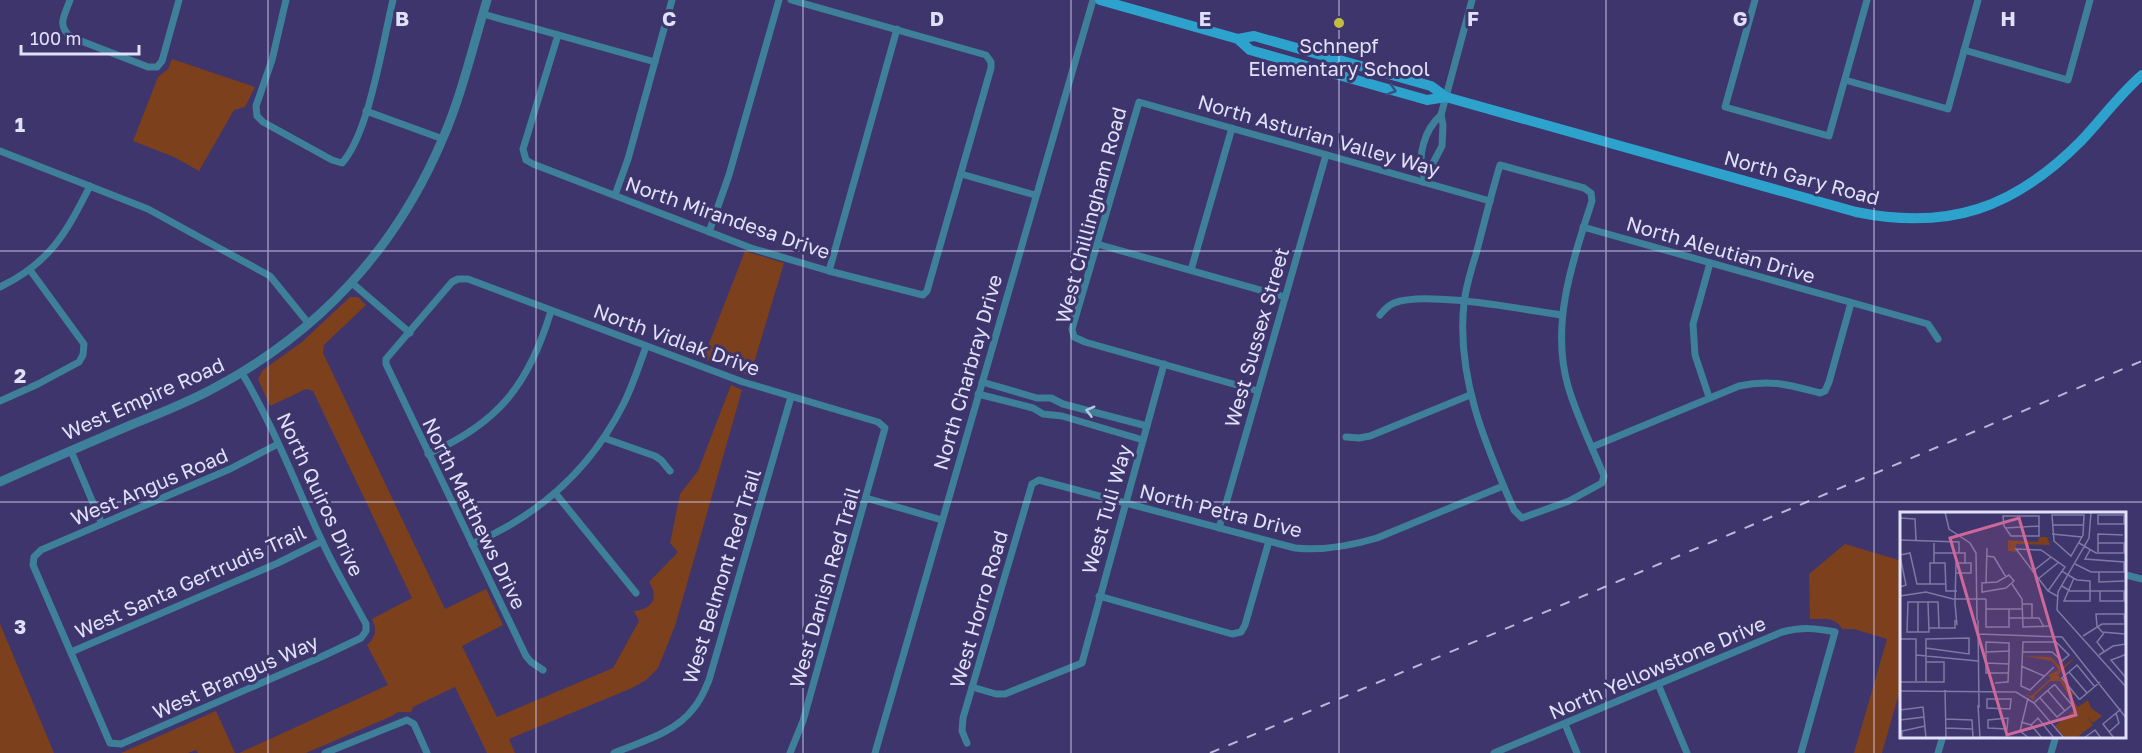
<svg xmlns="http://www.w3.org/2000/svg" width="2142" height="753" viewBox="0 0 2142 753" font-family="'Golos Text',sans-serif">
<rect width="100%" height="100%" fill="#3d356b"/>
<g fill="#7c401d">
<path d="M172 59 255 87 245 107 234 110 199 171 174 157 133 141 158 77 168 69Z"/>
<path d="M745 251 784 263 750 376 703 359Z"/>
<path d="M350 297H358L366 305 324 345 323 353 445 609 486 589 503 625 462 646 497 717 613 668 639 621 634 611C651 610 660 598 649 582L678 552 670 543 680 494 698 471 731 385 742 390 675 626 658 668 646 680 632 688 509 739 515 753H487L455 687 413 707 411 712H398L392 716 306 753H239L388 685 367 645C376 637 377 629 372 619L412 598 313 391 306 389 270 406 258 379 263 370 302 342Z"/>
<path d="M1845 544 1902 561V683L1882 753H1854L1887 639 1854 629H1842C1835 616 1823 619 1810 619L1809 574Z"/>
<path d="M0 624 54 753H0Z"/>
<path d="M216 711 235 753H198L196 750 188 753H121Z"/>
</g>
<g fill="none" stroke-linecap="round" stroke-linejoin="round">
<g stroke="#3e7f9a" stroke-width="7">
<path d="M70 0C65 15 56 25 71 37L148 67H157L162 61 179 0"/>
<path d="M286 0 272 60 256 106 257 116 263 122 332 160 342 163C369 134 383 41 393 0"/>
<path d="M1755 0 1725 107 1829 136 1867 0"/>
<path d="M483 14 655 62"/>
<path d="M558 35 523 149 526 160 533 164 751 248 829 271 923 295 927 291 991 68V62L986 55 791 0"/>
<path d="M1964 50 2068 80 2090 0"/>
<path d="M1845 80 1948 109 1978 0"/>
<path d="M366 111 443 139"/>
<path d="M0 151 148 209 270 276 309 324"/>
<path d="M1500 165 1584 188 1591 193 1592 201C1573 260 1550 324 1568 386 1577 417 1592 447 1604 476L1602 483 1569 501 1522 518 1514 510C1485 444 1456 376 1464 303 1466 286 1471 270 1476 254 1484 224 1491 195 1500 165Z"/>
<path d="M961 174 1035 195"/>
<path d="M1424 177C1416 157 1425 129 1441 115"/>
<path d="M1423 182 1442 146 1443 125 1441 115 1472 0"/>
<path d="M615 195 628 159 672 0"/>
<path d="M1583 227 1928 324 1938 339"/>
<path d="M709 232 729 175 779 0"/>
<path d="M1097 244 1285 297"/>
<path d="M1191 270 1232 128"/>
<path d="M829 271 897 29"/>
<path d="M352 283 410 333"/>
<path d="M0 287C50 263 66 233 90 186"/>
<path d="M1380 315C1384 310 1387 306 1394 303 1425 290 1525 310 1562 315"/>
<path d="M242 373C273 425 295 483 321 539 334 568 351 596 366 624V631L361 638 321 657 121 744 110 743 33 565 34 557 41 550 230 469 278 444"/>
<path d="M982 382 1037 398H1051L1063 404 1147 426"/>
<path d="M1258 391 1085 342 1074 337 1072 329 1139 102 1490 201"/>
<path d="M978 394 1033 408 1043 414 1062 416 1143 440"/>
<path d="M1709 397 1695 355 1693 324 1710 263"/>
<path d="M0 401 38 384 79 362 83 355 84 344 30 270"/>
<path d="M1346 437 1359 438 1370 436 1470 395"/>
<path d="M604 438 655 456 661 460 670 471"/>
<path d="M1592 447 1739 386C1771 379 1789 385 1820 393L1825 391 1829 382 1851 303"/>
<path d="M71 451 102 524"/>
<path d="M428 454C499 423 529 384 551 311"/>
<path d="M556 494 636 593"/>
<path d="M866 498 942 520"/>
<path d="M1219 528 1326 155"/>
<path d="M472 544C540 515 591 469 624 403 633 385 639 365 646 347"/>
<path d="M2126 575 2142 579"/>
<path d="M1099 596 1232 634 1241 632 1245 625 1269 541"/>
<path d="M71 652 278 563 322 541"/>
<path d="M543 670 531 662 526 656 386 364V359L452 282 458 279H468L743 382 878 422 885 428 803 721 790 753"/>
<path d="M1658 684 1687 753"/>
<path d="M972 687 996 694H1005L1082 663 1164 364"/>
<path d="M1565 724 1577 753"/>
<path d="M967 743 962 731 963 718 1032 484 1039 480 1295 548C1323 551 1350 546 1377 538L1503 486"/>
<path d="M325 753 407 720 414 724 427 753"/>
<path d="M614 753C640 742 675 733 693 709 700 701 705 690 709 680L791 397"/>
<path d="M875 753 1093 0"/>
<path d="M1494 753 1782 632C1801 627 1816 628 1835 632L1801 753"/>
<path d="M1938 753 1943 736"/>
<path d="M2051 753 2056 736"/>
</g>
<path stroke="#3e7f9a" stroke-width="9" d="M0 482C44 462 89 443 133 424 161 413 189 402 216 387 320 331 397 247 443 138 462 94 473 46 487 0"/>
<g stroke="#2ca2cd" stroke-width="10">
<path d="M1100 0 1238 39 1250 50 1427 100 1446 97"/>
<path d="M1238 39 1254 36 1431 86 1446 97 1856 212C1949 231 2014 208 2080 142 2101 120 2119 95 2142 75"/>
</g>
<path stroke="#bab7d9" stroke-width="2" stroke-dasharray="10 10" stroke-linecap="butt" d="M1210 753 2142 361"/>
</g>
<defs><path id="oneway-chevron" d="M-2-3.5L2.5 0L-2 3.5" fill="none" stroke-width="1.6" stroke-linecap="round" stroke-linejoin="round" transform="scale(1.5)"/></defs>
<use stroke="#395084" href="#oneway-chevron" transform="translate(1392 90) rotate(16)"/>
<use stroke="#b8c8e3" href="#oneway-chevron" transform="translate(1090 411) rotate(-165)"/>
<path fill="none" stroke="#e1e0fb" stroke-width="1.5" stroke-opacity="0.55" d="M268 0V753M536 0V753M803 0V753M1071 0V753M1339 0V753M1606 0V753M1874 0V753M0 251H2142M0 502H2142"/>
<circle fill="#c0be40" stroke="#3d356b" stroke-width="2" cx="1339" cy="23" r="6"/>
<g text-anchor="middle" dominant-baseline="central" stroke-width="6" stroke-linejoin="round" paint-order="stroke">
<g font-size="20" fill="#e1e0fb" stroke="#3d356b">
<text x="1339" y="45">Schnepf<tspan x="1339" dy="23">Elementary School</tspan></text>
</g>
<g font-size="20" fill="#e1e0fb" stroke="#3d356b">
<text transform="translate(1319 135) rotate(16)">North Asturian Valley Way</text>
<text transform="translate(1802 177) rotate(15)">North Gary Road</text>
<text transform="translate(1090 215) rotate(-75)">West Chillingham Road</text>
<text transform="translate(728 217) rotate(19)">North Mirandesa Drive</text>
<text transform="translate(1721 249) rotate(16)">North Aleutian Drive</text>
<text transform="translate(1256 337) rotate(-74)">West Sussex Street</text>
<text transform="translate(677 339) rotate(20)">North Vidlak Drive</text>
<text transform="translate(967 372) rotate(-74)">North Charbray Drive</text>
<text transform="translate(143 398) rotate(-24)">West Empire Road</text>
<text transform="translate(149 486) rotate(-23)">West Angus Road</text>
<text transform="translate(321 494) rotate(65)">North Quiros Drive</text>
<text transform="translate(1106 509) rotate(-74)">West Tuli Way</text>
<text transform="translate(1221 510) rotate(14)">North Petra Drive</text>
<text transform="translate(475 513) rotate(64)">North Matthews Drive</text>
<text transform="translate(721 576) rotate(-73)">West Belmont Red Trail</text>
<text transform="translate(190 581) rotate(-24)">West Santa Gertrudis Trail</text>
<text transform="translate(824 587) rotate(-74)">West Danish Red Trail</text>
<text transform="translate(978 609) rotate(-74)">West Horro Road</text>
<text transform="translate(1657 667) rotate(-23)">North Yellowstone Drive</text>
<text transform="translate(235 676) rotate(-24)">West Brangus Way</text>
</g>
</g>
<g transform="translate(1900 512)">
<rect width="226" height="226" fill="#3d356b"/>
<path d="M139 25H147L150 33 116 32V40L108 39V28L138 30ZM176 144 158 163 174 182 171 185 178 195 188 188 191 196 202 204 193 211 187 204 193 213 176 226H165L155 214 176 197 160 169H150L134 184 135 189 124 182 131 184 151 166 148 163 159 158 152 149 123 144 151 145 161 156Z" fill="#7c401d"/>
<path fill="none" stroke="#7f79a5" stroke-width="1.5" d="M45 0 49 17 70 31 76 41 77 108M191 0 189 26 158 80 157 98 227 176M152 3H184L183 23 171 44 154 29ZM198 3H224V12H198ZM103 4H139V24H111L104 14ZM0 6 15 7 16 28M152 13H184M105 16 139 14M152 22 182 25M0 28 59 30V41M34 31V51M179 31 196 41H224V31H198M198 40V22L223 23M34 41H65V51M0 43 10 41 17 72H45M0 44 6 73 0 75M86 44 94 45 106 65M175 52 191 60H224V50L185 47 190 38M162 59 168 63 177 68 190 69V89H164L174 66M132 60 151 45M199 60V70L224 69M56 61H71V51H56L55 92 57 113M109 63 114 69 106 76 82 80V71L97 70ZM138 67 159 50M86 71 87 36M30 72V51H45L46 79H57M112 72 122 87 123 115 149 114M162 74 170 79H224V89H200V79M148 79 165 55 141 38 116 37 148 79 157 84M0 84 26 80 53 87H86M86 87V115H109V97M18 90V120M28 90 29 120H7L8 90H38L39 116M123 92H132V106M86 97H123M109 106H139L144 115M78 108 79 196M29 116H55V108M78 122 162 125 227 207M225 122 202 120 197 114 196 102H224L225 112V132M183 124 202 112H225M0 127H16V169M26 136 69 142V126L26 127V170M204 139 197 130 204 121M86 140 110 139M122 140H152L162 149 169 143 156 130H123L121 174 130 178 154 155M227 142 211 148 227 167M16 143 78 149M199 143 213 134 226 132M86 151 109 152M121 154 144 164M169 160 187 181M0 170H44V150H26M95 171 107 170H108L109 147V131L86 130V161H108M195 175 177 153 162 166 179 187H180L200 170M45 178 46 226M0 179 116 180 134 191 164 226M148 179 165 199M128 186 120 219 129 226M111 187 110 197 87 196V187ZM134 191 137 188 154 173H155L172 193 157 205 140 186M78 193 80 226M0 198 23 195 26 226M108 206 107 217 88 216V208ZM46 207 72 208 73 226M0 208 24 205M121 210 131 213 142 226M131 213 138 206 154 226M46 216 72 217M209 220 219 211 216 201M80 225 115 226M2 226V219L25 214M184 226 195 218 201 226M214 226 203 212 221 197"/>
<path fill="#ce689b" fill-opacity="0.15" stroke="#ce689b" stroke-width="3" d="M119 6 176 203 107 223 50 26Z"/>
<rect width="226" height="226" fill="none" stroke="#e1e0fb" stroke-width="3"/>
</g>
<g font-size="20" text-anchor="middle" font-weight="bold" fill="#e1e0fb" stroke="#3d356b" stroke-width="6" stroke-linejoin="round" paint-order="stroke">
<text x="402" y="26">B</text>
<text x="669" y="26">C</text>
<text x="937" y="26">D</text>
<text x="1205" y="26">E</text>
<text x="1473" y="26">F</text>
<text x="1740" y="26">G</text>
<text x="2008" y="26">H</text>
<text x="20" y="132">1</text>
<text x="20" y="383">2</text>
<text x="20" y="634">3</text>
</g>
<path d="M21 45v9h118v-9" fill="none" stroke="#e1e0fb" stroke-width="3"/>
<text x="30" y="45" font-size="18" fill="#e1e0fb" stroke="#3d356b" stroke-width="4.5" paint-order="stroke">100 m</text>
</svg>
